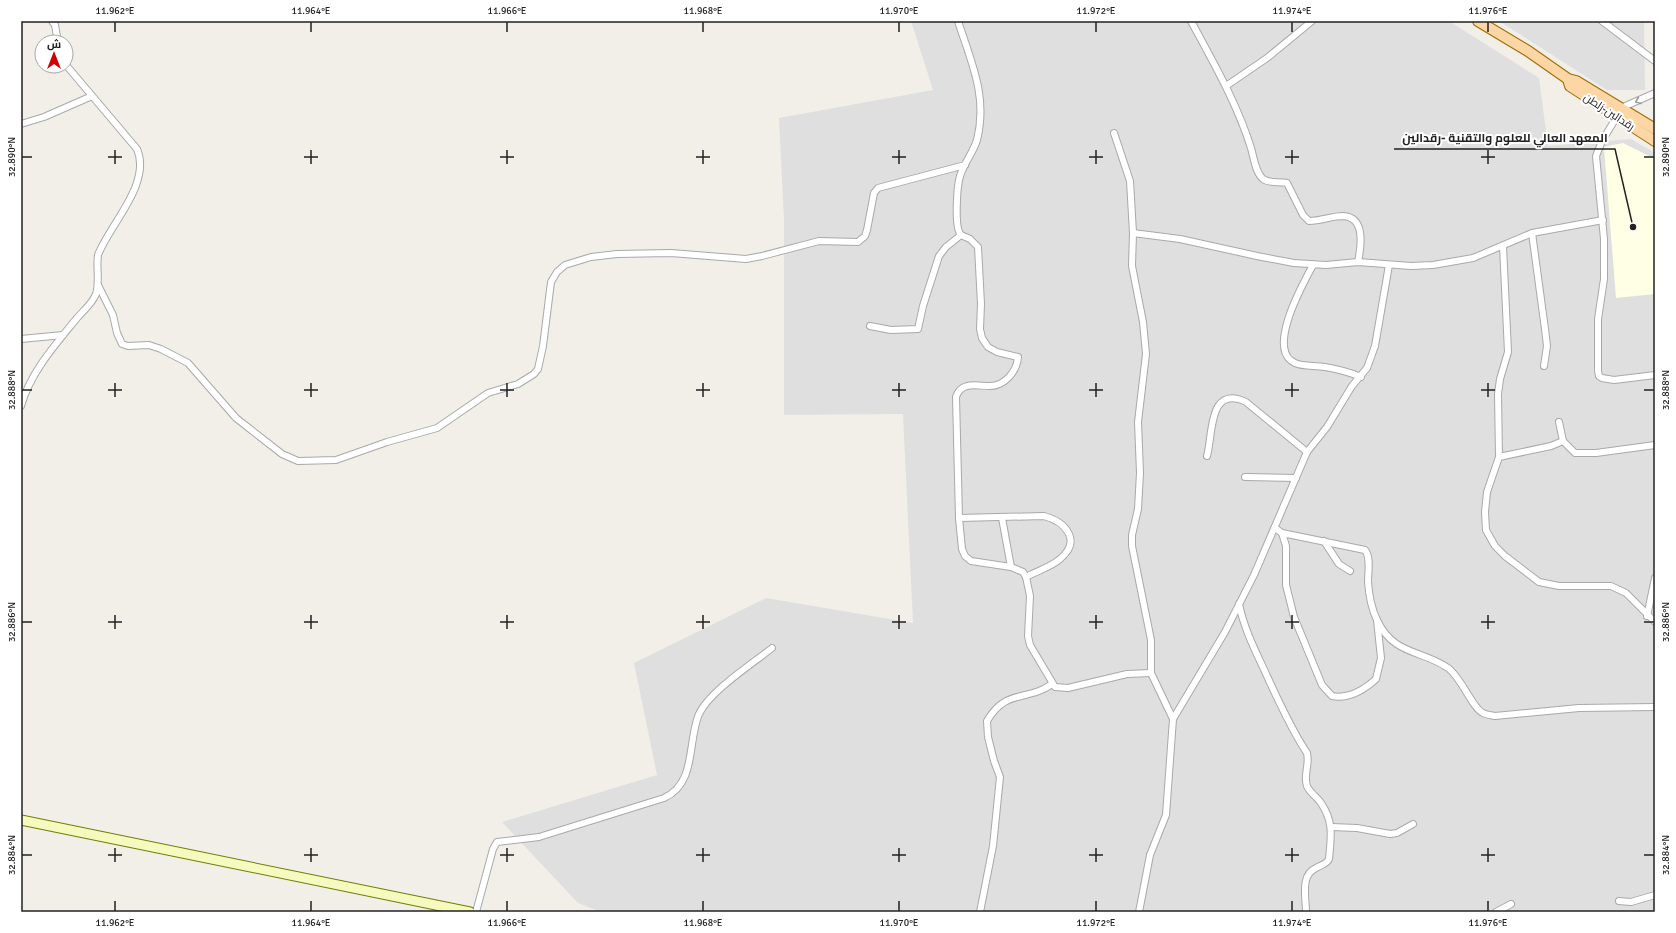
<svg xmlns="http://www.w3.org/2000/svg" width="1676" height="933" viewBox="0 0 1676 933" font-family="Signika,Cairo,sans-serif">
<rect width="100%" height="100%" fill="#f2efe9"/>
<g fill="#e0dfdf">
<path d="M911 21H1449L1539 78 1548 146 1631 139 1655 153V912H601L578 903 502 822 657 775 634 663 766 598 913 623 903 414 784 415V221L779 118 933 90Z"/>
<path d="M1499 21H1644L1645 90H1607Z"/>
</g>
<path fill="#ffffe5" d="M1623 143 1655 159V294L1616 298 1604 147Z"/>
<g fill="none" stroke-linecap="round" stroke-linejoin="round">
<g stroke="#a9a9a9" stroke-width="8">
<g id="street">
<path d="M52 21 55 25 58 42"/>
<path d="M958 21C971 62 988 96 977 140 973 153 964 163 960 176 957 186 954 228 961 235L970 239 978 247 981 304 980 329 982 338 988 347 997 352 1018 357C1017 371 1005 386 990 386 977 386 961 381 956 397L959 518 962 549 965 556 971 561 1011 567 1023 572 1026 577 1030 596 1028 636 1030 645 1055 687 1068 688 1127 674 1151 673"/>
<path d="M1191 21C1213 62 1237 103 1251 148 1254 158 1255 172 1263 179 1270 184 1279 181 1287 183L1303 215 1309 221C1321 221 1332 216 1343 216 1366 217 1361 247 1358 262"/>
<path d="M1602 21 1655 61"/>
<path d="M1226 86 1267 58 1312 21"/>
<path d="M1621 108 1655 93"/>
<path d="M1616 118 1602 141 1596 156 1604 239V279L1598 319V371L1599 376 1602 378 1614 380 1655 375"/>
<path d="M21 124 44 117 92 96"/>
<path d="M1114 133 1130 181 1133 233 1132 266 1143 322 1146 354 1138 422 1140 473 1138 509 1132 535V546L1151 640V673L1173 719"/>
<path d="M1133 233 1180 239 1257 256 1294 263 1326 265 1358 262 1411 266 1433 265 1473 258 1532 233 1603 220"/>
<path d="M1532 233 1545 329 1547 346 1544 366"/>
<path d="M1503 246 1508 352 1500 379 1498 394 1499 457 1487 492 1485 512 1486 530 1495 546 1505 556 1539 582 1559 586H1611L1626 593 1655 622"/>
<path d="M1313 265C1304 282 1265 350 1295 363 1304 367 1315 365 1325 367 1337 369 1349 372 1361 377"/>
<path d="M98 285 113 315 117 333 122 344 128 346 149 345 161 349 188 363 236 418 282 454 298 461 336 460 387 442 437 428 488 393 518 384 534 374 538 369 543 346 551 282 557 272 565 265 591 257 617 254 671 253 746 259 762 256 819 241 858 242 865 236 867 230 874 193 878 188 965 165"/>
<path d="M870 326 891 330 918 329 923 306 939 256 946 247 961 235"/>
<path d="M21 339 63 335"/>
<path d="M21 406C30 373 55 345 77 318 83 311 92 304 96 294 100 282 96 267 98 255 109 225 152 184 137 149L66 65"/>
<path d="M1559 422 1563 441 1575 453H1596L1655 445"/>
<path d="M1207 456C1213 435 1208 384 1246 402L1307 452"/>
<path d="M1499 457 1551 446 1563 441"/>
<path d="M1245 477 1296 478"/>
<path d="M959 518 1044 516C1066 522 1082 541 1060 559 1051 567 1037 571 1026 577"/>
<path d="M1002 518 1011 567"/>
<path d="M1275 528 1282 533 1365 550C1371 557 1368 572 1368 582 1369 595 1371 608 1377 620 1393 655 1422 650 1448 668 1461 677 1473 709 1483 713 1486 715 1491 715 1495 716L1579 708 1655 707"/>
<path d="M1282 533 1286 546V585L1294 617 1322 685 1332 696C1348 699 1364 690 1376 679L1381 658 1377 620"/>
<path d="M1324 541 1339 564 1350 571"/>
<path d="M1239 604C1244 629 1256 652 1267 676 1279 702 1291 729 1307 753 1310 765 1303 775 1307 786 1310 793 1317 797 1321 803 1334 822 1331 837 1329 859 1327 864 1321 865 1316 868 1300 875 1306 897 1306 912"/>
<path d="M1647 616 1655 578"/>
<path d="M1331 827 1357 828 1390 834 1397 833 1413 824"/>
<path d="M1619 901 1631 902 1655 895"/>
<path d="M476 912 493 849 497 842 539 837 664 798C697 783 687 742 699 714 710 691 752 664 772 648"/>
<path d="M980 912 993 846 1000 777 994 761 988 737 987 721C1006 688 1027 702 1052 684"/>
<path d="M1139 912 1150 855 1166 815 1173 719 1225 632 1254 575 1307 452 1327 427 1352 386 1367 368 1375 346 1389 265"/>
<path d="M1496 912 1511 904"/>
</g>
</g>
<g stroke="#707d05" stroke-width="11">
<path id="secondary" d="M21 820 470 912"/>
</g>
<g stroke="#a06b00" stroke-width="12">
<g id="primary">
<path d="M1478 21 1528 51 1568 79 1576 81 1655 129"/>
<path d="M1568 79 1570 86 1655 141"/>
</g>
</g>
<use href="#street" stroke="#fff" stroke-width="6"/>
<use href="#secondary" stroke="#f7fabf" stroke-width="9"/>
<use href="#primary" stroke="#fcd6a4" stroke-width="10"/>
</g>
<defs><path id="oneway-chevron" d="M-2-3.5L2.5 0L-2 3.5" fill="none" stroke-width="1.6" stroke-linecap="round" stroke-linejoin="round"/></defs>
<use stroke="#9c9c9c" href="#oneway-chevron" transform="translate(1638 101) rotate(157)"/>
<path fill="none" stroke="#222" stroke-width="1.5" d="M115 22V32M311 22V32M507 22V32M703 22V32M899 22V32M1096 22V32M1292 22V32M1488 22V32M115 150V164M311 150V164M507 150V164M703 150V164M899 150V164M1096 150V164M1292 150V164M1488 150V164M22 157H32M108 157H122M304 157H318M500 157H514M696 157H710M892 157H906M1089 157H1103M1285 157H1299M1481 157H1495M1644 157H1654M115 383V397M311 383V397M507 383V397M703 383V397M899 383V397M1096 383V397M1292 383V397M1488 383V397M22 390H32M108 390H122M304 390H318M500 390H514M696 390H710M892 390H906M1089 390H1103M1285 390H1299M1481 390H1495M1644 390H1654M115 615V629M311 615V629M507 615V629M703 615V629M899 615V629M1096 615V629M1292 615V629M1488 615V629M22 622H32M108 622H122M304 622H318M500 622H514M696 622H710M892 622H906M1089 622H1103M1285 622H1299M1481 622H1495M1644 622H1654M115 848V862M311 848V862M507 848V862M703 848V862M899 848V862M1096 848V862M1292 848V862M1488 848V862M22 855H32M108 855H122M304 855H318M500 855H514M696 855H710M892 855H906M1089 855H1103M1285 855H1299M1481 855H1495M1644 855H1654M115 901V911M311 901V911M507 901V911M703 901V911M899 901V911M1096 901V911M1292 901V911M1488 901V911"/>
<g text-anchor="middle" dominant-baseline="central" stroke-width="4" stroke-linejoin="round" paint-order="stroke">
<g font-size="11" fill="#222" stroke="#fff">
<text transform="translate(1609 112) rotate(33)">رقدالين-زلطن</text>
</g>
</g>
<path fill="none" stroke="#222" stroke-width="1.5" d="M1633 227L1615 149H1394"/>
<circle fill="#222" stroke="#fff" stroke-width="1.5" cx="1633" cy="227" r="4"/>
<g font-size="12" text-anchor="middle" font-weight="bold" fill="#222" stroke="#fff" stroke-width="4" stroke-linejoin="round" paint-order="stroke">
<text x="1505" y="142">المعهد العالي للعلوم والتقنية -رقدالين</text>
</g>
<rect width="1676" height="933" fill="none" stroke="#ffffff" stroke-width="44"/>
<g transform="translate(54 54)"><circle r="19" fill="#ffffff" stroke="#a7a7a7"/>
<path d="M0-3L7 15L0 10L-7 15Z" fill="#d40000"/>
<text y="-6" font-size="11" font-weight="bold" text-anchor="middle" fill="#222222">ش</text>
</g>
<rect x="22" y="22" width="1632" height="889" fill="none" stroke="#222" stroke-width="1.5"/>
<g font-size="10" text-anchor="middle" fill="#222">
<text x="115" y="14">11.962°E</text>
<text x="311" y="14">11.964°E</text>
<text x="507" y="14">11.966°E</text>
<text x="703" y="14">11.968°E</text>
<text x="899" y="14">11.970°E</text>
<text x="1096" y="14">11.972°E</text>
<text x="1292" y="14">11.974°E</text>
<text x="1488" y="14">11.976°E</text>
<text transform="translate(11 157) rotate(-90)" y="4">32.890°N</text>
<text transform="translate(1665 157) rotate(-90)" y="4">32.890°N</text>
<text transform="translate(11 390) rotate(-90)" y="4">32.888°N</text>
<text transform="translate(1665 390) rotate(-90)" y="4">32.888°N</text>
<text transform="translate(11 622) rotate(-90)" y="4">32.886°N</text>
<text transform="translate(1665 622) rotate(-90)" y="4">32.886°N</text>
<text transform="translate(11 855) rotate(-90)" y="4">32.884°N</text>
<text transform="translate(1665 855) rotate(-90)" y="4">32.884°N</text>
<text x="115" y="926">11.962°E</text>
<text x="311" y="926">11.964°E</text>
<text x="507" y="926">11.966°E</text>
<text x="703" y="926">11.968°E</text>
<text x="899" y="926">11.970°E</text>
<text x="1096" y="926">11.972°E</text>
<text x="1292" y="926">11.974°E</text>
<text x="1488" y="926">11.976°E</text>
</g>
</svg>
